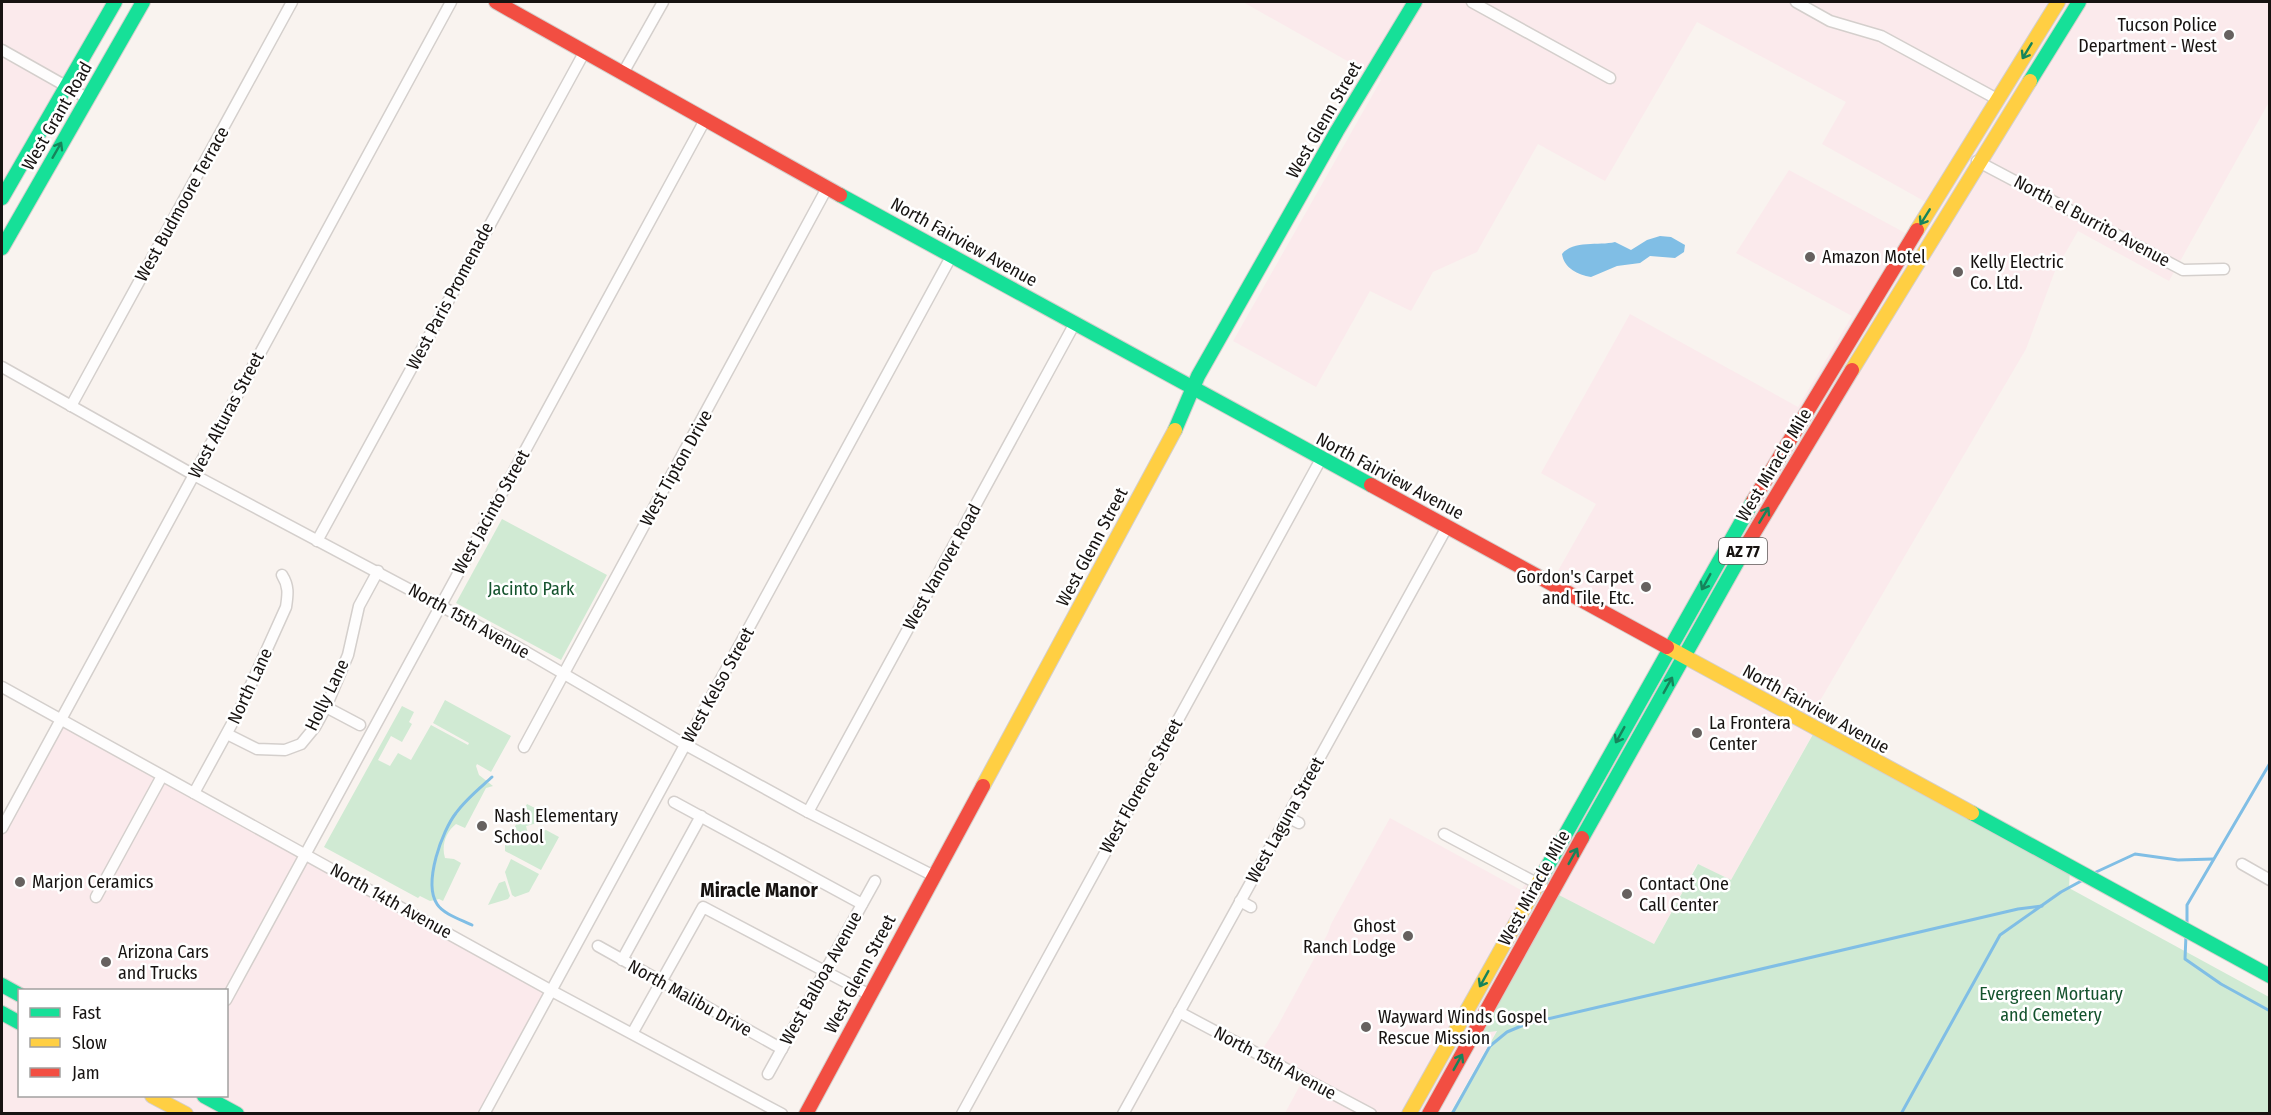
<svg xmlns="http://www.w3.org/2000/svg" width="2271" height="1115" viewBox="0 0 2271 1115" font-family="'Fira Sans Condensed',sans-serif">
<rect width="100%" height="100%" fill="#f9f3ef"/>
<g fill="#fbeaec" fill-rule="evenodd">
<path d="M2 2H106L2 185Z"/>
<path d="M1243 2H2269V102L2169 281 2078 231 2055 271 2026 349 1814 711 1823 716 1731 880 1697 864 1654 944 1474 1034 1497 1030 1450 1113H1285L1304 1078 1259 1054 1277 1027 1328 933 1331 924 1390 818 1521 890 1529 879 1537 883 1669 648 1551 583 1596 504 1541 473 1630 314 1798 407 1852 316 1736 253 1789 170 1920 241 1940 210 1822 144 1846 102 1697 22 1605 181 1538 144 1477 252 1433 272 1411 311 1370 291 1316 387 1233 341 1381 80Z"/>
<path d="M60 720 550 990 487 1108 498 1113 2 1114V828ZM20 990H226V1096H20Z"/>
</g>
<g fill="#d0ead3">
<path d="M502 519 607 575 561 660 456 603Z"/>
<path d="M445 700 511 736 491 772 477 764 476 766 479 775 493 786 486 788 465 828 456 824C446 832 441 845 445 858L454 859 461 863 443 901 439 899 430 901 420 896 418 898 324 847 402 706 414 712 409 722 412 724 402 742 391 736 378 760 390 766 398 753 411 760 431 725 468 745 469 743 433 723Z"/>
<path d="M1816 729 2070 867 2069 888 2269 997V1113L1450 1114 1497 1031 1474 1034 1553 892 1654 944 1698 864 1731 880Z"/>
<path d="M527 804 537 809 541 822 526 826 528 834 546 830 559 837 541 870 505 851V845Z"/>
<path d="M511 859 539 874 529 892 515 897 512 895 505 872Z"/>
<path d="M505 881 510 896 508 899 488 905 499 883Z"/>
</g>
<path fill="#80bee5" d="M1660 236 1671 237 1685 245 1684 252 1675 258 1650 256 1640 263 1617 266 1591 277C1578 275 1564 268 1562 254 1573 240 1599 246 1615 242L1631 250 1647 240Z"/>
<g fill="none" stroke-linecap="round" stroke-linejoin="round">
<g stroke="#80bee5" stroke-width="3">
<path d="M2094 873 2135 854 2178 860 2213 859"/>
<path d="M472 925C462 920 443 914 437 904 423 883 442 831 456 813 466 799 480 788 492 777"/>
<path d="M2187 925V905L2270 763"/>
<path d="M2186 935 2185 959 2221 984 2270 1011"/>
<path d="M1452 1114 1490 1046 1507 1032 1526 1024 2018 909 2042 906"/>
<path d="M1901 1114 2000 935 2061 892 2083 880"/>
</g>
<g stroke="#d4cfcc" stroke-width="13">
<g id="street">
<path d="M1472 2 1610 78"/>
<path d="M1796 2 1830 21 1881 36 1997 99"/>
<path d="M2 50 87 98"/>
<path d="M623 73 663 2"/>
<path d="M1977 161 2183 270 2224 269"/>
<path d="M2 367 194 475 516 646 686 745 808 812 934 876"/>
<path d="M71 406 292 2"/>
<path d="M317 541 585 51"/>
<path d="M2 687 550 990 782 1114"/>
<path d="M326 707 360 725"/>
<path d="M227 734 257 749 285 750 301 744 315 727 326 707 348 655 359 606 378 571"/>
<path d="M524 747 827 188"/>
<path d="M194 793 240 709 286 607C288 594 289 586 282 575"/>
<path d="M674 802 862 904"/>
<path d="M808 812 1075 323"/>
<path d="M1287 817 1299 823"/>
<path d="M2 828 451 2"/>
<path d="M1444 834 1542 886"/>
<path d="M2242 864 2270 880"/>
<path d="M96 897 162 776"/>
<path d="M1240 901 1251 907"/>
<path d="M598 946 782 1049"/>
<path d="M622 960 701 816"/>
<path d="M226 1000 705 120"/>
<path d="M1179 1012 1371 1114"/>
<path d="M633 1032 703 907 870 995"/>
<path d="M768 1074 875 881"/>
<path d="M484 1114 952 255"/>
<path d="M962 1114 1321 459"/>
<path d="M1123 1114 1447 527"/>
</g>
</g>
<g stroke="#d4cfcc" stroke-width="16">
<g id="fast">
<path d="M2030 81 2079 2"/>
<path d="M840 195 1371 485"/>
<path d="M2 198 115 2"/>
<path d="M2 248 143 2"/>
<path d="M1175 430 1198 376 1337 131 1415 2"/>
<path d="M1972 813 2270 976"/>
<path d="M1582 838 1749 541"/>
<path d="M1541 878 1753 501"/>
<path d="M2 985 20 995"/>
<path d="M2 1013 20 1023"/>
<path d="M204 1096 237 1114"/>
</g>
</g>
<g stroke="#d4cfcc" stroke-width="16">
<g id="slow">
<path d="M1917 230 2058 2"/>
<path d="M1852 370 2030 81"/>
<path d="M1667 647 1972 813"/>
<path d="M983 786 1175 430"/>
<path d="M152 1096 186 1114"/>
<path d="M1409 1114 1541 878"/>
</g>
</g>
<g stroke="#d4cfcc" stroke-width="16">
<g id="jam">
<path d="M496 2 840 195"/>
<path d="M1371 485 1667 647"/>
<path d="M1753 501 1917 230"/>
<path d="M1749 541 1852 370"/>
<path d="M806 1114 983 786"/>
<path d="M1429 1114 1582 838"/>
</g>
</g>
<use href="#street" stroke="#fefdfd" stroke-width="10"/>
<use href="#fast" stroke="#16e098" stroke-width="14"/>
<use href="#slow" stroke="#ffcf43" stroke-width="14"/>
<use href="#jam" stroke="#f24e42" stroke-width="14"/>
</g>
<defs><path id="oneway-shaft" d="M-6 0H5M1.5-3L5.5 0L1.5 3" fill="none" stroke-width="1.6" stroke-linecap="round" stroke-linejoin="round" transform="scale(1.5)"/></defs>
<g stroke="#16845b">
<use href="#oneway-shaft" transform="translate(2027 51) rotate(121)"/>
<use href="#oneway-shaft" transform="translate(57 150) rotate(-60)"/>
<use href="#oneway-shaft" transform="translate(1925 217) rotate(122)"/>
<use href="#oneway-shaft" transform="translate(1764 515) rotate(-59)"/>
<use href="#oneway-shaft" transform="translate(1706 582) rotate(119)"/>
<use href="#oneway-shaft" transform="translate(1668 685) rotate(-61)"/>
<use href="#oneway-shaft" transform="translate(1620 735) rotate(119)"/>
<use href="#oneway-shaft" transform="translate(1573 856) rotate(-61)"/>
<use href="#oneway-shaft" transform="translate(1484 979) rotate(119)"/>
<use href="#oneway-shaft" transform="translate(1458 1062) rotate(-61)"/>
</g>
<g fill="#66615f" stroke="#fff" stroke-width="2">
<circle cx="2229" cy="35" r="6"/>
<circle cx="1810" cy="257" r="6"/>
<circle cx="1958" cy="272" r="6"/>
<circle cx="1646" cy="587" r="6"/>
<circle cx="1697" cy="733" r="6"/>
<circle cx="482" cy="826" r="6"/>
<circle cx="20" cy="882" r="6"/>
<circle cx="1627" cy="894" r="6"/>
<circle cx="1408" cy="936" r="6"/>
<circle cx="106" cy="962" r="6"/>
<circle cx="1366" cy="1027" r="6"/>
</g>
<g text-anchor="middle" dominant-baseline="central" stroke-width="5" stroke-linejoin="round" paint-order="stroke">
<rect fill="#fff" stroke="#5d5a58" stroke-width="1.5" x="1719" y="538" width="48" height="26" rx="4.5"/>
<g font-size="16" font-weight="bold" fill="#171311">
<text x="1743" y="551">AZ 77</text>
</g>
<g font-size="18" fill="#171311" stroke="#fff" text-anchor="start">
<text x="2217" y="25" text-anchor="end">Tucson Police<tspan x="2217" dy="21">Department - West</tspan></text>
<text x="1822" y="257">Amazon Motel</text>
<text x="1970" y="262">Kelly Electric<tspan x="1970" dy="21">Co. Ltd.</tspan></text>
<text x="1634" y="577" text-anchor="end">Gordon's Carpet<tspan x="1634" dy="21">and Tile, Etc.</tspan></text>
<text x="1709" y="723">La Frontera<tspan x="1709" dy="21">Center</tspan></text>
<text x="494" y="816">Nash Elementary<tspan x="494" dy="21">School</tspan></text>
<text x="32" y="882">Marjon Ceramics</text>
<text x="1639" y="884">Contact One<tspan x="1639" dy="21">Call Center</tspan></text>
<text x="1396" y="926" text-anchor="end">Ghost<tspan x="1396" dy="21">Ranch Lodge</tspan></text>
<text x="118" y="952">Arizona Cars<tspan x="118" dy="21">and Trucks</tspan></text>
<text x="1378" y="1017">Wayward Winds Gospel<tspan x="1378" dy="21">Rescue Mission</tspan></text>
</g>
<g font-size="18" fill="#171311" stroke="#fff">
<text transform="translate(57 116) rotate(-60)">West Grant Road</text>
<text transform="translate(1324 120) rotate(-60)">West Glenn Street</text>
<text transform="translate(182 204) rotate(-61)">West Budmoore Terrace</text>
<text transform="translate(2092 221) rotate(28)">North el Burrito Avenue</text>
<text transform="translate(964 242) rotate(29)">North Fairview Avenue</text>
<text transform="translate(450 296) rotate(-62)">West Paris Promenade</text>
<text transform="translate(226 415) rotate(-62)">West Alturas Street</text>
<text transform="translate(1774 465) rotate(-59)">West Miracle Mile</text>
<text transform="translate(676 468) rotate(-61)">West Tipton Drive</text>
<text transform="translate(1390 476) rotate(28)">North Fairview Avenue</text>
<text transform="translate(491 512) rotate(-61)">West Jacinto Street</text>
<text transform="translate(1092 547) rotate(-62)">West Glenn Street</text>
<text transform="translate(942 567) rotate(-61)">West Vanover Road</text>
<text transform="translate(469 621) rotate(29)">North 15th Avenue</text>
<text transform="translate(718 685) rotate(-61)">West Kelso Street</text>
<text transform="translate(250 686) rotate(-65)">North Lane</text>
<text transform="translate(327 695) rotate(-64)">Holly Lane</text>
<text transform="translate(1816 709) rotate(29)">North Fairview Avenue</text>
<text transform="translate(1141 786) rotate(-61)">West Florence Street</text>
<text transform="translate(1285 820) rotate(-61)">West Laguna Street</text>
<text transform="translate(1534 888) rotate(-61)">West Miracle Mile</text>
<text transform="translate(391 901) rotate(29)">North 14th Avenue</text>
<text transform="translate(860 974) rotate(-62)">West Glenn Street</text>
<text transform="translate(821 978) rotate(-61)">West Balboa Avenue</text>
<text transform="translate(690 998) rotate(29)">North Malibu Drive</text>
<text transform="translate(1275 1063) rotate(28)">North 15th Avenue</text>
</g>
<g font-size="18" fill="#14532d" stroke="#fff">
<text x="531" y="589">Jacinto Park</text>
<text x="2051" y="994">Evergreen Mortuary<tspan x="2051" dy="21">and Cemetery</tspan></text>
</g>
<g font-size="20" font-weight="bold" fill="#171311" stroke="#fff">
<text x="759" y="890">Miracle Manor</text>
</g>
</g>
<rect width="2271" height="1115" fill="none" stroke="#171311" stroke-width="6"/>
<rect x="18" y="989" width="210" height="108" fill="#ffffff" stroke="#a2a1a0" stroke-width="1.5"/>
<rect x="30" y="1008" width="30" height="9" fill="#16e098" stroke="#a2a1a0" stroke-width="1.5"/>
<text x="72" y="1019" font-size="18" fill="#171311">Fast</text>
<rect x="30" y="1038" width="30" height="9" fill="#ffcf43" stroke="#a2a1a0" stroke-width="1.5"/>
<text x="72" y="1049" font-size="18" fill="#171311">Slow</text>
<rect x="30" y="1068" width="30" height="9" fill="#f24e42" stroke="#a2a1a0" stroke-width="1.5"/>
<text x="72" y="1079" font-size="18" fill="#171311">Jam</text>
</svg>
